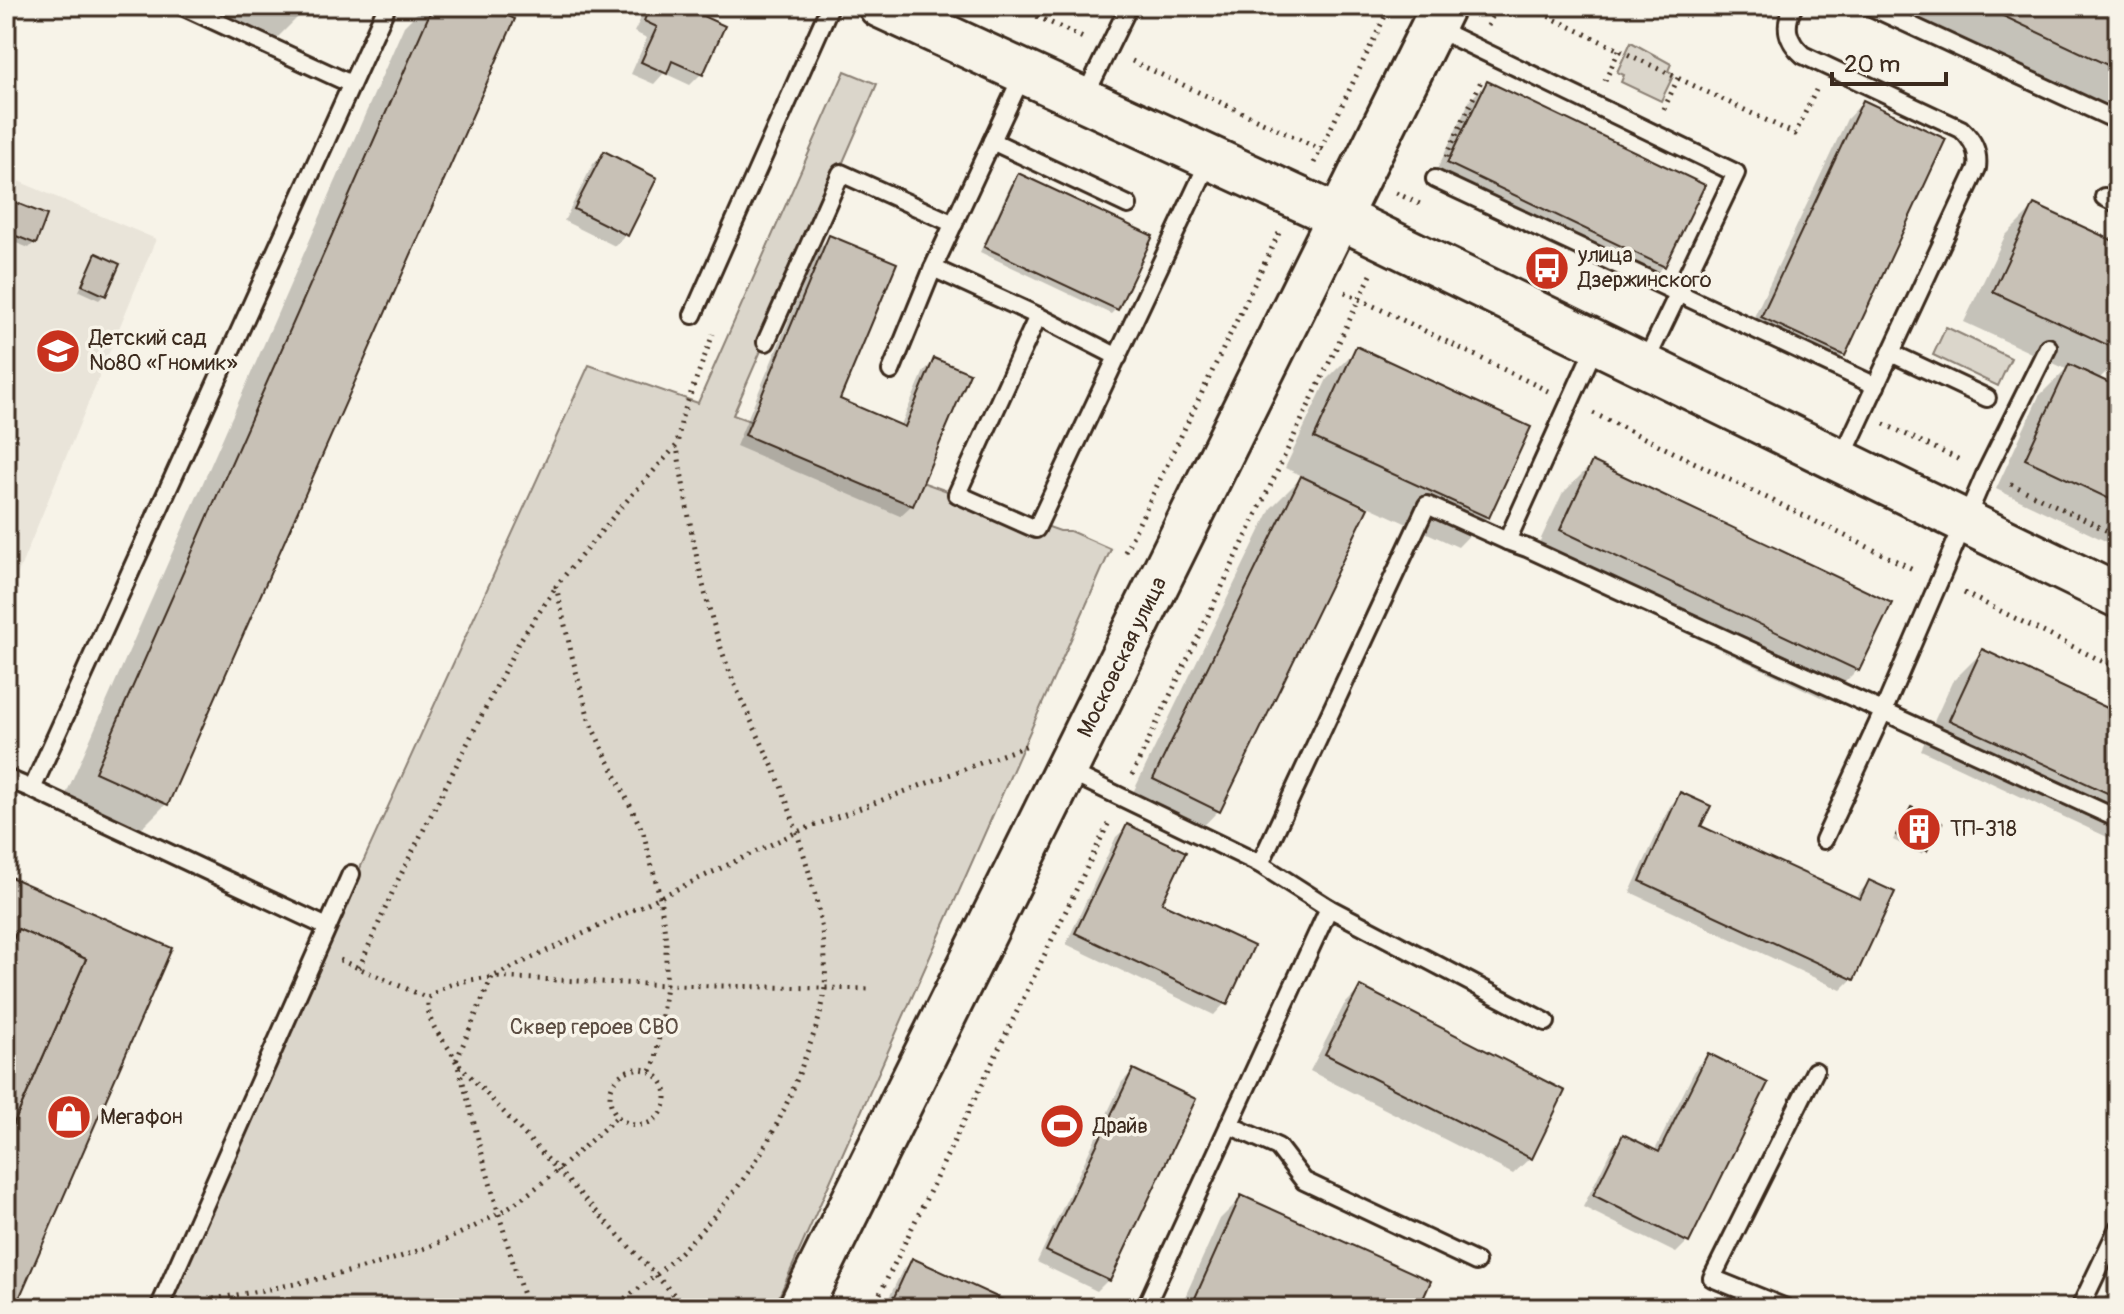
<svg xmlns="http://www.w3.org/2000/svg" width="2124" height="1314" viewBox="0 0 2124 1314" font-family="Pangolin,sans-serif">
<rect width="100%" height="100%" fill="#f7f3e8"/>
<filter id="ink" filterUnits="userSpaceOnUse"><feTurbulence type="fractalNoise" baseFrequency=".0125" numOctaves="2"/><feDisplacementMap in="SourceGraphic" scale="16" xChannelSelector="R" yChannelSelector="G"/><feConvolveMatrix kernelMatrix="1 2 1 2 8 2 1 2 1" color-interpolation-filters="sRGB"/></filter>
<g filter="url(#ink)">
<path fill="#e9e4d9" d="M6 176 156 239 6 602Z"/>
<g fill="#dbd6cb" stroke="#8b8074" stroke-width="2">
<path d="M1631 42 1671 64 1668 71 1674 74 1661 101 1621 82 1624 75 1617 72Z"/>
<path d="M845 71 877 84 733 415 1060 531H1070L1111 549 774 1308H160L589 365 698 403Z"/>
<path d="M1946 327 2011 358 1998 386 1933 355Z"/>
</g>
<g fill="#0003">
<path d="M164 6H304L300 15 262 53Z"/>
<path d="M424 6H481L166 804 129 841 59 810 404 26Z"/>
<path d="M647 6H676L701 74 690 85 664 73 654 84 631 74 647 38 634 32Z"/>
<path d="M1896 6H2118V90L2102 106 1895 9Z"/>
<path d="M1487 83 1664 266 1647 283 1432 180 1470 100Z"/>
<path d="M1863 102 1843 355 1826 372 1746 334 1847 119Z"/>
<path d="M604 153 626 235 615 246 564 221 593 164Z"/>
<path d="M1018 175 1116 309 1111 314 980 252 1013 180Z"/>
<path d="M10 202 34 243 29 248 6 239V206Z"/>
<path d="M2035 206 2118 245V360L2098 380 2118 389V547L1996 489 2039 396 2066 369 1964 322 2005 236Z"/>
<path d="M830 237 837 400 900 427 924 371 935 360 912 505 900 516 736 446 819 248Z"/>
<path d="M97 256 104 295 99 300 79 291 92 261Z"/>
<path d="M1357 349 1487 517 1458 547 1350 498 1218 811 1189 841 1125 809 1271 508 1303 476 1285 468 1327 379Z"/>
<path d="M1592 464 1889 604 1857 670 1827 700 1531 560 1562 494Z"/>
<path d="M1982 652 2118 715V842L1921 750 1952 682Z"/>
<path d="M1681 795 1699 827 1856 899 1858 894 1869 882 1853 978 1841 990 1630 892 1670 806Z"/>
<path d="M1911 809 1926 849 1921 854 1893 840 1906 814Z"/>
<path d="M1128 826 1160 903 1225 1003 1214 1015 1066 944 1116 837Z"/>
<path d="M1360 989 1530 1158 1513 1174 1310 1071 1344 1005Z"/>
<path d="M1708 1055 1766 1084 1687 1242 1676 1253 1583 1207 1612 1148 1624 1137 1654 1152 1697 1066Z"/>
<path d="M1133 1071 1108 1280 1097 1291 1037 1262 1122 1082Z"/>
<path d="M1241 1198 1416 1308H1180L1220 1219Z"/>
<path d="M913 1260 1016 1308H884L902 1271Z"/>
<path d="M2118 1279V1308H2104Z"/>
</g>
<g fill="#c8c1b6" stroke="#3b2a1e" stroke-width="2">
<path d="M279 6H306L301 16Z"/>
<path d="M433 6H486L515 19 168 805 95 772Z"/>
<path d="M650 6H681L725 26 703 75 672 61 667 74 641 62 657 27 644 21Z"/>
<path d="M1982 6H2118V70Z"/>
<path d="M1487 81 1705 185 1665 267 1447 163Z"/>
<path d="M1863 100 1946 139 1845 356 1761 317Z"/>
<path d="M604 151 657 178 628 236 574 209Z"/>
<path d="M1018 173 1153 236 1118 310 984 247Z"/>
<path d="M9 200 47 215 36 244 6 232V208Z"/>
<path d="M2034 204 2118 243V350L1993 292Z"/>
<path d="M829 235 897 263 840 399 905 427 934 358 970 373 913 506 745 435Z"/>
<path d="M96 253 120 264 106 296 82 285Z"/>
<path d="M1356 346 1531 427 1489 518 1314 438Z"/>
<path d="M2069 364 2118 387V503L2025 459Z"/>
<path d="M1592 461 1892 603 1859 671 1560 530Z"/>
<path d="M1301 476 1368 508 1220 812 1153 779Z"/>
<path d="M1982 649 2118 713V798L1949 720Z"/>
<path d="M1680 792 1711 806 1701 826 1860 899 1869 880 1895 892 1854 980 1640 881Z"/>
<path d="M1911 807 1942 823 1927 851 1896 835Z"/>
<path d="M1127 824 1186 852 1162 903 1254 946 1227 1005 1075 933Z"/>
<path d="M6 875 172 948 15 1308H6V1141L86 959 18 929 6 956Z"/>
<path d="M18 929 86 959 6 1141V956Z"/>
<path d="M1360 986 1565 1091 1532 1159 1325 1054Z"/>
<path d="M1708 1053 1768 1083 1689 1243 1593 1195 1623 1134 1659 1152Z"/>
<path d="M1133 1069 1196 1099 1110 1281 1046 1251Z"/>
<path d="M1241 1195 1431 1281 1419 1308H1218L1195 1298Z"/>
<path d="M912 1258 1021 1308H889Z"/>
</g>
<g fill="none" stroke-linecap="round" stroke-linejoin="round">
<g stroke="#3b2a1e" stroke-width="22">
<g id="service">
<path d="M182 6 351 84"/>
<path d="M1794 6C1783 25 1787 41 1803 55L1961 129C1973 140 1979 151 1977 168L1841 460"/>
<path d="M1869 6 2118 121"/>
<path d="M1435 28 1736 173 1645 363"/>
<path d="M1084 98 1129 6"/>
<path d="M992 141 1128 205"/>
<path d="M1435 179 1876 386"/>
<path d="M2104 197 2118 204"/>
<path d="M933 268 1023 74"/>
<path d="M693 315 830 6"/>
<path d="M766 342 841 173 954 224"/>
<path d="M1891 353 1987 398"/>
<path d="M1118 357 1038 316 957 494 1036 529 1210 159"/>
<path d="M891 371 933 268 1038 316"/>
<path d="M1507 541 1597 342"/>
<path d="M1067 771 1260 864 1329 908 1546 1022"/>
<path d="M6 778 32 789"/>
<path d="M1824 840 1883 712 1986 472 2048 347"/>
<path d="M1260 864 1427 505 1507 541 1527 548 2118 819"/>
<path d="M327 927 32 789 387 6"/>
<path d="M1229 1125 1278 1147 1304 1181 1476 1262"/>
<path d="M159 1308 351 874"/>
<path d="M1145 1308 1329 908"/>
<path d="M1786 1308 1712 1278 1815 1071"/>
<path d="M2080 1308 2118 1228"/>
</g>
</g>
<g stroke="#3b2a1e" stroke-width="48">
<g id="tertiary">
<path d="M880 6 1339 217 2118 596"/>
<path d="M800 1308 1443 6"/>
</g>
</g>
<g stroke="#3b2a1e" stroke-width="5" stroke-dasharray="2 6" stroke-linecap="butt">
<path d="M1015 6 1083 38"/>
<path d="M1527 6 1795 134 1816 90"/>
<path d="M1488 26 1497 6"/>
<path d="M1132 61 1322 150"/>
<path d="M1605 81 1619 50"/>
<path d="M1664 109 1678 78"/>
<path d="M1446 157 1482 79"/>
<path d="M1314 163 1390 6"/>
<path d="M1396 193 1420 204"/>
<path d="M1345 292 1548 391"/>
<path d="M1593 413 1915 570"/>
<path d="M1884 424 1962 461"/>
<path d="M2011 484 2118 536"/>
<path d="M1125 552 1279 233"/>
<path d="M1964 593 2118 669"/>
<path d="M1132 775 1371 275"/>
<path d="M340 960 428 998"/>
<path d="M359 968 397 882 519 642 556 587"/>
<circle cx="638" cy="1097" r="28"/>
<path d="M651 1071 656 1059 666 985V941L660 897 643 832 590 723 572 656 556 586 623 505 677 445 682 417 713 334"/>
<path d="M679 1300 456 1061 492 977 666 985 873 989"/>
<path d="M227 1308 209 1300C308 1282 411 1265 499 1213 542 1188 579 1150 617 1117"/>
<path d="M527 1308C511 1257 496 1205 482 1154 474 1124 467 1093 457 1064 448 1039 426 1031 428 998 447 982 468 980 492 977L797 832 1031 744"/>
<path d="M612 1308C626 1297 642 1287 656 1275 694 1241 740 1190 765 1146 780 1120 793 1091 803 1063 812 1039 823 1013 825 987 828 936 813 882 797 833 790 810 782 786 772 765 754 726 734 688 721 648 699 582 688 514 677 447"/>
<path d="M754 1308 759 1297"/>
<path d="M873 1308 1110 820"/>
</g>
<use href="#service" stroke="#f7f3e8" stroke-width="16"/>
<use href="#tertiary" stroke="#f7f3e8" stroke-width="42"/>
</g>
</g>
<defs>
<g id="bus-disc" transform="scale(2.3)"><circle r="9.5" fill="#c8321e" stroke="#f7f3e8"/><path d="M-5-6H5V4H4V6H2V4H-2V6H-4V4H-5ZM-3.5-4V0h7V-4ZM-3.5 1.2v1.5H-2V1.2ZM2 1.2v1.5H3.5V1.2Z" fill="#fff"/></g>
<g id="school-disc" transform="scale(2.3)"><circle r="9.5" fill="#c8321e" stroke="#f7f3e8"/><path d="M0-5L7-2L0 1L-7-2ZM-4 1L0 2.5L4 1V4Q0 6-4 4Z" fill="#fff"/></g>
<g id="building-disc" transform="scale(2.3)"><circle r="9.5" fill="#c8321e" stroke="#f7f3e8"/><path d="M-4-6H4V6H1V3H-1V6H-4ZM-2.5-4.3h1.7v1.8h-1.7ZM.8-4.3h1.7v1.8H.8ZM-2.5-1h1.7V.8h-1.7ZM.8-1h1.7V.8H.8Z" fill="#fff"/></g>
<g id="shop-disc" transform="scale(2.3)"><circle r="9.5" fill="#c8321e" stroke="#f7f3e8"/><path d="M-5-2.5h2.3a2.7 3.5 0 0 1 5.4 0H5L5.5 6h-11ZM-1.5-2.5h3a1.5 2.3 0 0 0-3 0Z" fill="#fff"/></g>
<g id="stadium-disc" transform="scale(2.3)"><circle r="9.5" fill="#c8321e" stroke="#f7f3e8"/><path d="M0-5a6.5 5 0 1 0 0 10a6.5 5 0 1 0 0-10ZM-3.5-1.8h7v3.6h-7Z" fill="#fff"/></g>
</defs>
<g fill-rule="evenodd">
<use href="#bus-disc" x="1547" y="268"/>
<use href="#school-disc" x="58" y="351"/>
<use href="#building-disc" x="1919" y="829"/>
<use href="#shop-disc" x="69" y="1117"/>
<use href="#stadium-disc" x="1062" y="1126"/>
</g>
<g text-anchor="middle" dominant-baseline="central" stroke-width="7" stroke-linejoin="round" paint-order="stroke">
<g font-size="22" fill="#3b2a1e" stroke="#f7f3e8" text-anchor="start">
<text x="1578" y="255">улица<tspan x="1578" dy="25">Дзержинского</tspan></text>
<text x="89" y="338">Детский сад<tspan x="89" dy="25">№80 «Гномик»</tspan></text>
<text x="1950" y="829">ТП-318</text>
<text x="100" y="1117">Мегафон</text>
<text x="1093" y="1126">Драйв</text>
</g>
<g font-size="22" fill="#3b2a1e" stroke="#f7f3e8">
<text transform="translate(1122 657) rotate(-64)">Московская улица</text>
</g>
<g font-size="22" fill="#5b4c41" stroke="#f7f3e8">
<text x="594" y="1027">Сквер героев СВО</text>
</g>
</g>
<rect width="2124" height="1314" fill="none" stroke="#f7f3e8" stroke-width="32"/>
<rect x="16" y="16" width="2092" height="1282" fill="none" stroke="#3b2a1e" stroke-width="3" filter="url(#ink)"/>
<path d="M1832 72v12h114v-12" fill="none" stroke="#3b2a1e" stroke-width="4"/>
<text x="1844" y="72" font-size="24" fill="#3b2a1e" stroke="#f7f3e8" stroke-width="6" paint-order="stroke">20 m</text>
</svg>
